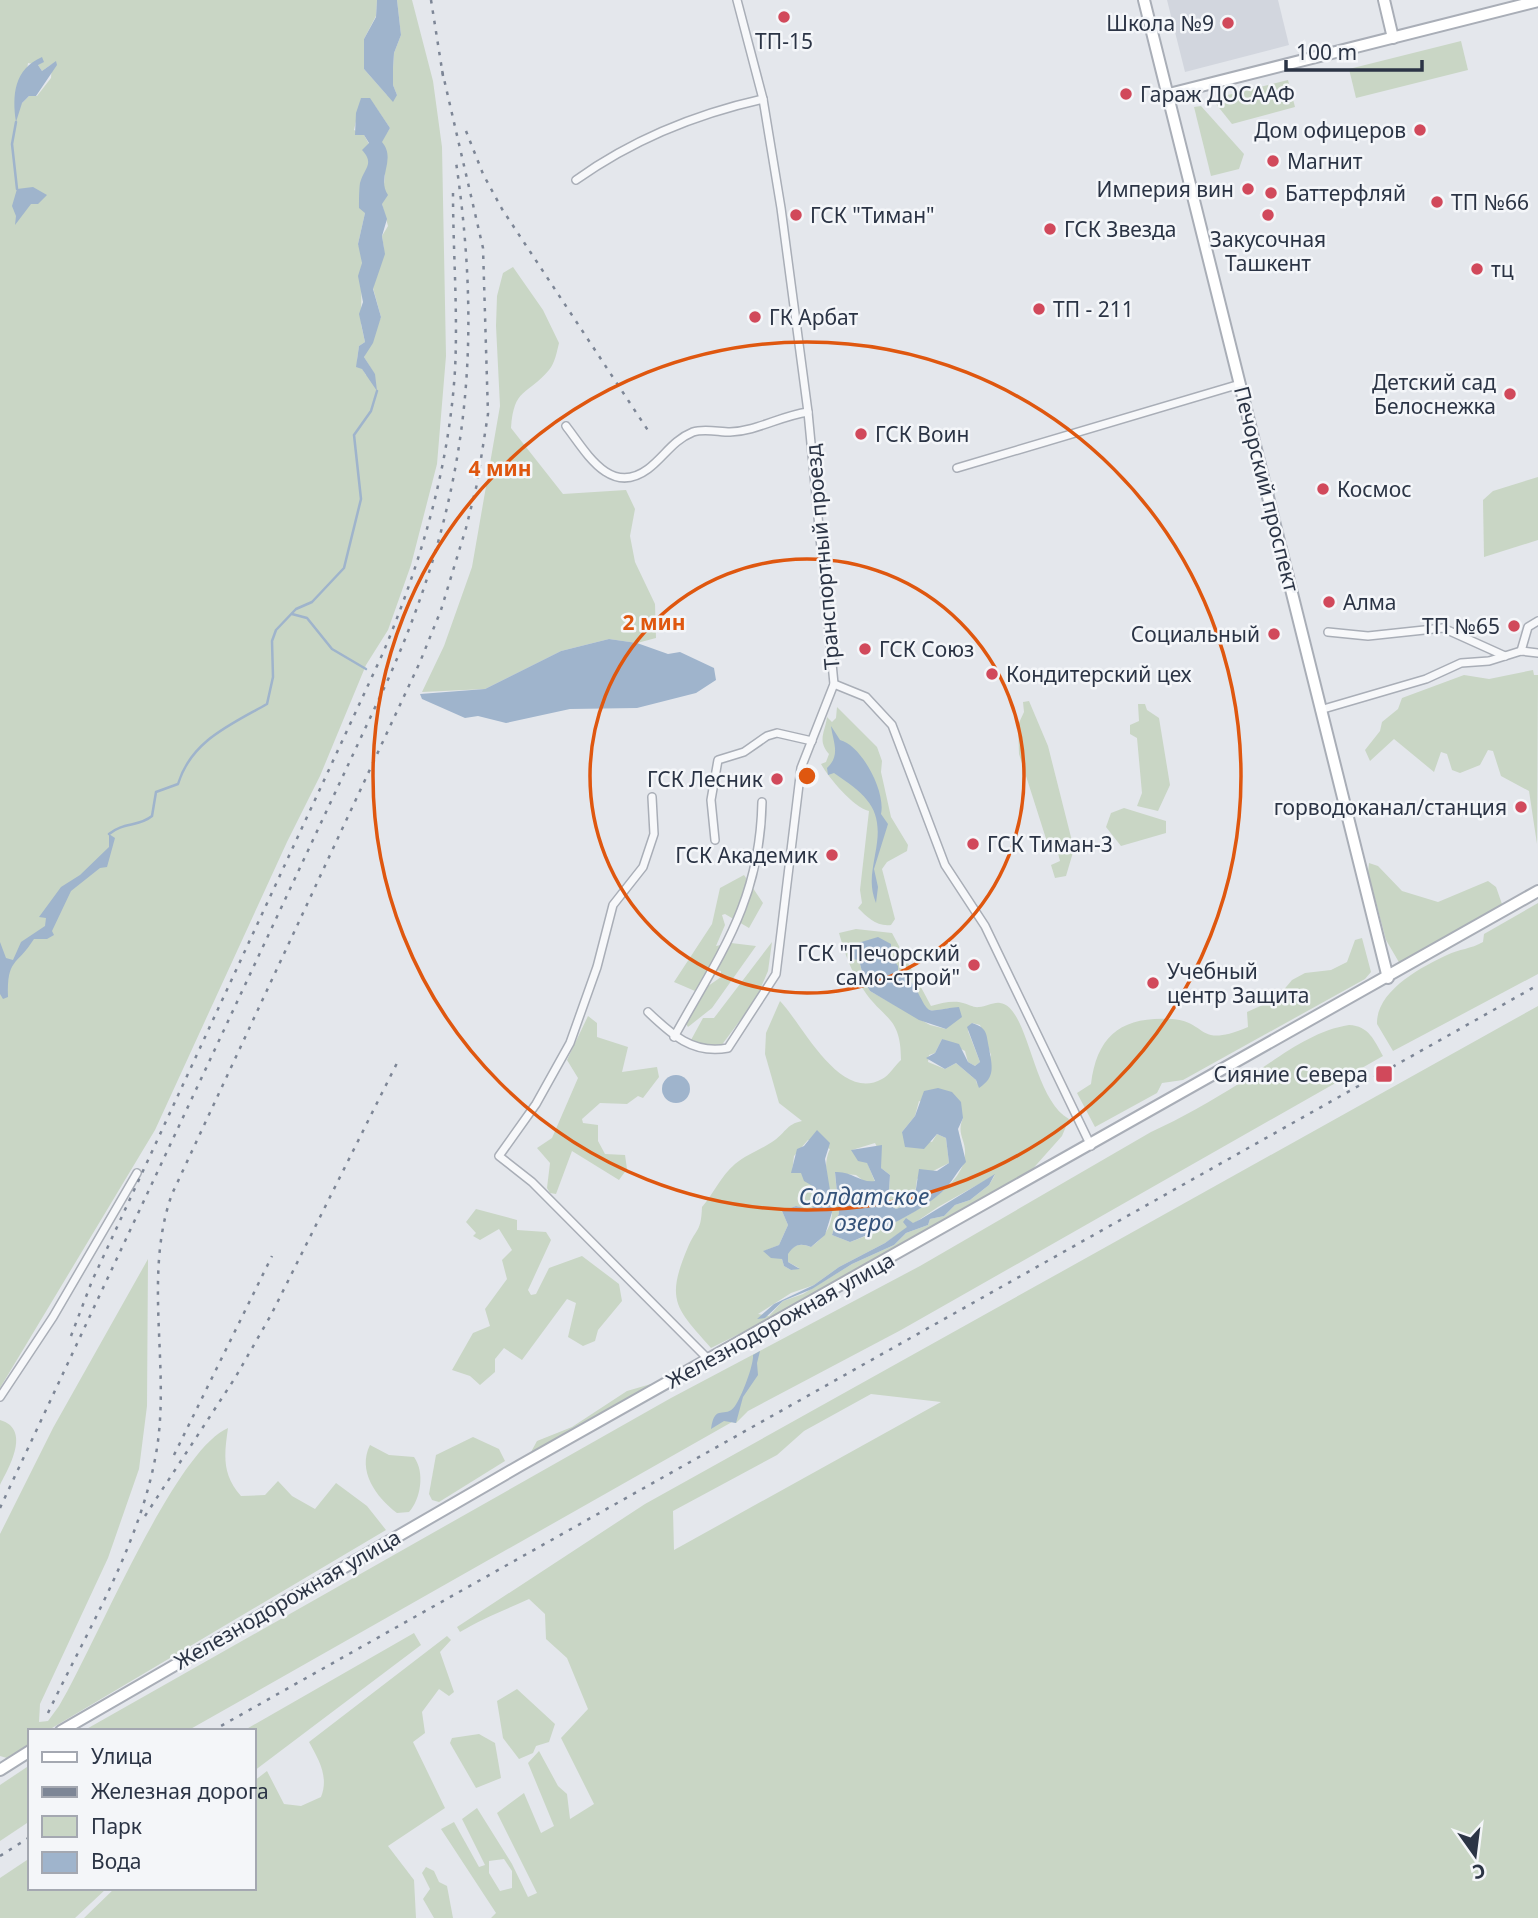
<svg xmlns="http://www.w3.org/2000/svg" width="1538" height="1918" viewBox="0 0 1538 1918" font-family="'Noto Sans',sans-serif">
<rect width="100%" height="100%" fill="#e4e7ec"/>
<path fill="#d2d6de" d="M1167 0H1278L1289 45 1185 72Z"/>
<g fill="#c9d6c5" fill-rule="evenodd">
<path d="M0 0H377L376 16 364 39V69L387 95H397L393 85V68L394 53 401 35 397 0H412L433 81 442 147 446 356 437 464 411 565 388 630 366 665 320 776 287 842 155 1130 0 1388ZM28 63 38 65 42 71 52 64 51 78 37 96H29L22 103ZM361 99 375 106 390 128 381 142 385 175 382 204 388 226 382 236 384 249 373 288 381 317 364 357 375 375H366L357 360 359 346 365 342 361 324 362 253 358 244 365 213 360 184 369 167V144L364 135 354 130Z"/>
<path d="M1461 41 1468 70 1356 98 1349 69Z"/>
<path d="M1288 80 1295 107 1232 124 1212 99Z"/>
<path d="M1201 106 1244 154 1239 169 1211 176 1194 107Z"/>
<path d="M513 267 543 310 559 343C557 351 555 363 549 370 527 396 514 387 511 428L563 494 626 490 635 509 630 536 635 562 655 604 656 638 637 643 609 639 561 651 485 689 422 692 444 646 472 567 500 406 496 326 497 296 503 273Z"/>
<path d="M1538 477V540L1484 557 1483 500 1493 491Z"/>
<path d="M1533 670 1534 675H1538L1537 844 1529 791 1501 776 1493 751 1488 750 1480 765 1460 773 1452 770 1447 754 1441 752 1434 772 1394 739 1370 761 1365 750 1380 731 1382 722 1398 709 1402 698 1464 675 1489 679Z"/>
<path d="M1029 701 1048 746 1074 849 1066 876 1055 878 1051 865 1060 861 1057 849 1049 848 1019 754 1018 725 1024 712 1023 702Z"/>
<path d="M1138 704H1145L1147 710 1159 718 1170 785 1158 811 1137 806 1142 793 1137 738 1130 734V725L1139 721Z"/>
<path d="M837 707 877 747 882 761 881 772 891 817 908 845 907 851 887 862 882 869 895 919 891 925C877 927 867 917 858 908L862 903 860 890 869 811C853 807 829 778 821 764L826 762 829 754C817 740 825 733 827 717L832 722 836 718Z"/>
<path d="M1124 808 1166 821V833L1121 846 1106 827 1111 813Z"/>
<path d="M1369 863 1378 866 1402 891 1438 902 1488 881 1496 887 1502 904 1498 911 1447 936 1400 964 1386 940 1368 872Z"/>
<path d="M744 875 763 903 749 928 725 914 722 915 725 925 716 946 731 943 756 946 712 1008 688 1027 685 1022 701 991 721 977V971L716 970 695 991 674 982 712 924 720 888Z"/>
<path d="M1538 903V974L1393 1051 1377 1024C1376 991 1421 967 1447 955 1459 949 1471 949 1483 942L1484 934Z"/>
<path d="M856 929 892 933 931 1006C941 1003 954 1000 963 1003 968 1004 974 1008 979 1007 986 1007 993 1002 1000 1003 1029 1006 1032 1099 1069 1119L1062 1136 1029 1173 763 1322 711 1348C676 1308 665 1301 688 1247 697 1227 701 1232 702 1207 714 1193 720 1177 735 1164 746 1155 760 1150 772 1142 785 1134 786 1124 802 1121L779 1103 765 1054 766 1033 780 1001C803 1025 840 1103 882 1079 889 1076 895 1065 901 1060 901 1015 883 1020 863 989 851 971 845 954 839 933ZM892 951C889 967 903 972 911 982 917 991 918 1006 929 1010 935 1012 944 1009 951 1008L946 1029 930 1025 870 991 865 983 859 960ZM972 1023 980 1025 991 1055 977 1084 976 1080 956 1063 945 1069 928 1062 929 1055 935 1053 942 1039 965 1051 968 1062 975 1066 980 1062 968 1031ZM919 1101 963 1118C956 1134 966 1140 965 1154 965 1193 881 1231 850 1242L832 1235 839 1213 835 1173 856 1175 865 1182H875L867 1162 852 1150 875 1143 881 1155V1168L890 1175 888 1204 896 1209 914 1202 917 1179 949 1163 946 1138 937 1134 932 1142 902 1132 915 1116ZM808 1140 830 1149C814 1181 855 1216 811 1247 799 1243 795 1244 787 1254L788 1262 799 1268 791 1270 784 1266 782 1259 764 1251 779 1245 788 1225 782 1211 796 1206 811 1211C820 1192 814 1186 801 1172L792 1173 794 1156ZM995 1175 989 1185 970 1200 955 1205 944 1216 930 1219 928 1225 906 1233 894 1245 852 1264 803 1294 783 1301 769 1316 758 1314 791 1293 814 1285 839 1267 885 1243 938 1207Z"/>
<path d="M1362 938 1371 972 1365 979 1183 1080 1162 1083 1157 1093 1095 1127 1077 1093 1091 1084C1097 1035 1122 1016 1172 1019 1209 1022 1196 1049 1248 1027L1247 1012 1276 999 1292 980 1305 973 1331 970 1347 962 1355 940Z"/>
<path d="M772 942 768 971 756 999 721 1046 706 1047 691 1040 703 1018H714Z"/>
<path d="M1538 1006V1918H491L496 1913 441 1829 454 1822 479 1867 485 1865 462 1819 477 1808 512 1864 528 1897 537 1893 497 1813 524 1793 541 1833 554 1826 528 1763 539 1751 558 1786 567 1794 570 1819 594 1804 561 1738 588 1709 567 1658 546 1639 545 1614 529 1599C505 1610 483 1618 460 1632L457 1627 645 1504ZM871 1394 941 1402 674 1550 673 1511 777 1455 804 1431ZM504 1859 512 1871V1888L500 1891 489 1873V1861Z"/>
<path d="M588 1016 597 1023V1037L628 1047 622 1072 657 1067 659 1077 643 1098 638 1096 627 1104 600 1103 582 1119 583 1123 598 1125V1141L605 1154 625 1155 627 1169 619 1180 572 1151 556 1194 550 1193 547 1188 550 1163 537 1148 552 1138 578 1078 567 1060Z"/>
<path d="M1349 1025C1369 1026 1374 1040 1383 1056L901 1330 748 1411 736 1423 732 1422 187 1731H83L671 1398 920 1266 1151 1132C1182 1118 1211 1101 1240 1083 1273 1062 1309 1031 1349 1025Z"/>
<path d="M476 1209 517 1220V1230L546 1232 551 1240 528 1290 531 1295 536 1294 549 1268 582 1256 619 1284 622 1301 598 1330 595 1341 583 1346 568 1337 576 1303 567 1299 522 1360 504 1348 495 1359V1372L480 1385 470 1376 452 1370 473 1333 490 1326 485 1309 507 1279 502 1260 512 1250 499 1229 480 1240 473 1236 476 1233 466 1222Z"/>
<path d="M148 1259 147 1406 139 1469 108 1558 40 1704 39 1722 48 1721 59 1706C94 1648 174 1451 228 1428 224 1456 222 1474 241 1496L265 1495 278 1481 292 1496 315 1509 336 1483 367 1506 386 1530 47 1731H30V1743L7 1758 0 1756V1534L53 1428Z"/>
<path d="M651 1384 653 1388 531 1452 537 1441 572 1427 627 1391Z"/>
<path d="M0 1420C31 1429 10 1466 0 1485Z"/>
<path d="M473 1437 499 1449 505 1461 439 1502 432 1500 429 1494 436 1455Z"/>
<path d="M370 1445 389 1455 414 1457C425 1472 421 1499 409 1512L397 1513C376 1497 357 1471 370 1445Z"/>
<path d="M414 1633 421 1645 254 1771V1731H243Z"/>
<path d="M447 1636 451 1640 440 1652 454 1692 449 1696 439 1689 422 1712 425 1733 413 1742 445 1808 388 1846 414 1880 416 1918H84L115 1888H254V1781L267 1771 284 1804 301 1806 321 1797C329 1777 319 1760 309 1742Z"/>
<path d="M517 1689 555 1724 549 1742 536 1746 533 1753 519 1759 503 1738 497 1701Z"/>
<path d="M479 1734 495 1743 501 1778 476 1788 450 1743 452 1738Z"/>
<path d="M30 1765V1821L0 1841V1785Z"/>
<path d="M30 1858V1888H107L75 1918H0V1878Z"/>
<path d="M426 1867 434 1871 439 1882 447 1886 453 1918H434L423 1899 430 1889 422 1873Z"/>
</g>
<g fill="#9fb4cc">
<path d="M377 0H397L401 35 394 53 393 68V85L397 95 393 102 364 69V39L376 17Z"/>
<path d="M42 57 44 62 38 65 42 71 56 61 57 65 36 96H29L22 103 16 122C12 95 14 69 42 57Z"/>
<path d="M361 98H370L390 128 382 142C397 160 376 177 388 195L382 204 387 219 382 236 385 254 373 289 381 317 373 343 364 357 375 374 377 391 362 369 356 367 359 346 365 342 359 314 363 302 358 276 362 263 358 244 365 213 359 208C359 200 359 190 360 183 364 168 375 164 362 150L369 143 364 135H355L356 113Z"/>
<path d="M33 187 47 195 38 204H31L15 225 16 216 12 206 17 189Z"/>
<path d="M609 639 637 643 668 654 680 652 714 668 716 680 696 693 637 708 570 709 506 723 478 716 465 718 422 699 420 694 485 689 561 651Z"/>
<path d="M831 726 840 740C861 745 886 791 881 814L888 824 874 869 878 887 876 903C869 885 872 873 875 855 884 811 871 798 834 773L828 775 827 768C841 755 833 742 831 726Z"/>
<path d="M109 834 115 838 107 867 100 868 71 891 52 931 54 935 47 939H34C16 967 7 958 8 997L3 999 0 994V942L6 958 13 960 21 942 45 926 46 918 39 917 61 887 80 875 109 847Z"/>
<path d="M878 937 891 944V957L898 966V971C904 977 911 980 915 987 932 1019 924 1010 959 1007L962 1017 946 1029 919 1020 870 991 865 983 859 960 851 959 848 946Z"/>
<path d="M972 1023C988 1028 986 1034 989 1048 992 1066 996 1077 979 1088L976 1080 956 1063 945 1069 926 1058 935 1053 942 1039 959 1044 968 1062 975 1066 980 1062 967 1027Z"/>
<circle cx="676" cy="1089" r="14"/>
<path d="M938 1088 952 1092 961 1102 963 1118 958 1129 966 1162C957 1171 952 1183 942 1192 917 1214 881 1230 850 1242L832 1235 839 1213 835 1172C853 1171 859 1183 875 1181L867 1163 858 1161 851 1150 882 1145 881 1168 890 1175 888 1204 896 1209 914 1202 919 1169 937 1171 949 1163 946 1138 937 1134 924 1149 905 1147 902 1132 915 1116 924 1091Z"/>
<path d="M817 1130 830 1143 825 1159 833 1209 825 1235 811 1247C800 1243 795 1244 788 1254V1262L800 1269 791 1270 784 1266 782 1259 771 1258 763 1251 779 1245 788 1225 782 1211 796 1206 811 1210 817 1198 816 1188 804 1181 801 1173H791L797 1149 804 1146Z"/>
<path d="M995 1174 989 1185 970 1200 955 1205 944 1216 930 1219 928 1225 906 1233 894 1245 852 1264 812 1289 783 1301 765 1318 757 1319 774 1304 814 1285 839 1267 885 1243 907 1227 903 1222 906 1218 913 1223 921 1219Z"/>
<path d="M760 1351 757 1363 758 1375 743 1397 736 1423 724 1421 711 1429C715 1402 725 1420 735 1406 741 1398 754 1365 753 1355Z"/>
</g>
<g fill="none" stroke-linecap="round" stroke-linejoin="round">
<g stroke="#9fb4cc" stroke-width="2.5">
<path d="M16 122 12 144 17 189"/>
<path d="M292 614 307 618 332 649 366 669"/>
<path d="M109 834C123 822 139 827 152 816L156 792 178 784C191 741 230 725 267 704L273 677 272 641 276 630 296 609 312 602 344 568 361 499 354 435 371 411 377 391"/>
</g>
<g stroke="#a9aeb7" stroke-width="10">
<g id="street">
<path d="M576 180C632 140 696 114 763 99"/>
<path d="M566 426C586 452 610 497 648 469 664 457 673 440 693 432 704 428 719 432 730 432 757 431 780 416 808 412"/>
<path d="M957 468 1240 384"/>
<path d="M1328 632 1368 636 1443 628 1505 656"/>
<path d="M1521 651 1528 627 1538 621"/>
<path d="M834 684 866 697 892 725 945 865 985 926 1091 1146"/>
<path d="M1320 710 1426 679 1461 663 1489 661 1521 651 1538 653"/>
<path d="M652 797 654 834 643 867 613 905 597 967 570 1043 536 1104 499 1156 532 1182 709 1360"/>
<path d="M715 840 711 800 718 760 744 752 767 736 777 733 812 741"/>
<path d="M648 1012C671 1034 693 1055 728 1048L776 974 801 768 834 684 808 412 781 208 763 99 737 0"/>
<path d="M674 1037C720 954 760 902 762 802"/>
<path d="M0 1397 53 1317 137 1173"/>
</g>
</g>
<g stroke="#a9aeb7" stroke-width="14">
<g id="secondary">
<path d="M1144 0 1388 978"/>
<path d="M1384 0 1393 38"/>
<path d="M1169 94 1538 1"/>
<path d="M61 1731 521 1465 1538 891"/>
<path d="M0 1770 30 1751"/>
</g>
</g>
<use href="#street" stroke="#f7f8fa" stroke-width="7"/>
<use href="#secondary" stroke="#fff" stroke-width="10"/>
<g stroke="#7d8696" stroke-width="2.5" stroke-dasharray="3.5 7" stroke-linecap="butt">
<path d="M431 0 443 76"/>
<path d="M466 131 483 174 502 209 651 435"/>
<path d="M71 1336 92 1281 383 653C421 562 449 468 455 370 458 311 453 252 453 193"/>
<path d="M174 1455 272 1256"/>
<path d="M0 1508 386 684C466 505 484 355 456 162"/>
<path d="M145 1516 235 1378 271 1315 398 1061"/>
<path d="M48 1713C88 1629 142 1541 157 1448 170 1364 143 1275 172 1194L420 662 441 610 466 528 477 484 488 414 483 248 441 66"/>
<path d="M212 1731 1538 985"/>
<path d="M0 1856 30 1837"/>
</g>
</g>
<g fill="none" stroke="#df570f" stroke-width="3.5">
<circle cx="807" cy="776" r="217"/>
<circle cx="807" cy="776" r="434"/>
</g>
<g fill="#d1495b" stroke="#f4f6f9" stroke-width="2.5">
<circle cx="784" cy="17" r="7"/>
<circle cx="1228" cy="23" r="7"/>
<circle cx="1126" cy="94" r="7"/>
<circle cx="1420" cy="130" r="7"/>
<circle cx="1273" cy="161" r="7"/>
<circle cx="1248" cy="189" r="7"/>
<circle cx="1271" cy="193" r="7"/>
<circle cx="1437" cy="202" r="7"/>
<circle cx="796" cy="215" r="7"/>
<circle cx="1268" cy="215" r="7"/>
<circle cx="1050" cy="229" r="7"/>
<circle cx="1477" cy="269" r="7"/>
<circle cx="1039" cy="309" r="7"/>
<circle cx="755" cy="317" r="7"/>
<circle cx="1510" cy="394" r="7"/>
<circle cx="861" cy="434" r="7"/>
<circle cx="1323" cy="489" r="7"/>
<circle cx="1329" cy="602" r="7"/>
<circle cx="1514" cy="626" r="7"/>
<circle cx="1274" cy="634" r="7"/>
<circle cx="865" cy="649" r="7"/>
<circle cx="992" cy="674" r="7"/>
<circle cx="777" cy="779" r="7"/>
<circle cx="1521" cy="807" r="7"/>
<circle cx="973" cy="844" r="7"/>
<circle cx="832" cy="855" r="7"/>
<circle cx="974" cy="965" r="7"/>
<circle cx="1153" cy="983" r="7"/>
<rect x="1375" y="1065" width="18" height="18" rx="3.5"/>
</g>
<g text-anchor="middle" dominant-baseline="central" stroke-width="5" stroke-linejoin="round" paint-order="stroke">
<g font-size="21" fill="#2b3445" stroke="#f4f6f9" text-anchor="start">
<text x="1214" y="23" text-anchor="end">Школа №9</text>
<text x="784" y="41" text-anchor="middle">ТП-15</text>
<text x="1140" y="94">Гараж ДОСААФ</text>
<text x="1406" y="130" text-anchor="end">Дом офицеров</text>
<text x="1287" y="161">Магнит</text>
<text x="1234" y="189" text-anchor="end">Империя вин</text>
<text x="1285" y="193">Баттерфляй</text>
<text x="1451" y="202">ТП №66</text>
<text x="810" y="215">ГСК "Тиман"</text>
<text x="1064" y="229">ГСК Звезда</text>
<text x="1268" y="239" text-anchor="middle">Закусочная<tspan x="1268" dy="24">Ташкент</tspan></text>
<text x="1491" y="269">тц</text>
<text x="1053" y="309">ТП - 211</text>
<text x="769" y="317">ГК Арбат</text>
<text x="1496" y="382" text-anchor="end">Детский сад<tspan x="1496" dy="24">Белоснежка</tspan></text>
<text x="875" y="434">ГСК Воин</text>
<text x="1337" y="489">Космос</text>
<text x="1343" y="602">Алма</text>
<text x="1500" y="626" text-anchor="end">ТП №65</text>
<text x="1260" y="634" text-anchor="end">Социальный</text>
<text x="879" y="649">ГСК Союз</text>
<text x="1006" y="674">Кондитерский цех</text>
<text x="763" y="779" text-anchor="end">ГСК Лесник</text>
<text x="1507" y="807" text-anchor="end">горводоканал/станция</text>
<text x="987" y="844">ГСК Тиман-3</text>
<text x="818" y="855" text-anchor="end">ГСК Академик</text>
<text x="960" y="953" text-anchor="end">ГСК "Печорский<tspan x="960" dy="24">само-строй"</tspan></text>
<text x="1167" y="971">Учебный<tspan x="1167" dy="24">центр Защита</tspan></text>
<text x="1368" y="1074" text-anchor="end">Сияние Севера</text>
</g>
<g font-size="21" fill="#2b3445" stroke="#f4f6f9">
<text transform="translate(1267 489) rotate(76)">Печорский проспект</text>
<text transform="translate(822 557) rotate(-95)">Транспортный проезд</text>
<text transform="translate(780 1320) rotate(-29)">Железнодорожная улица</text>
<text transform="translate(287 1599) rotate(-30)">Железнодорожная улица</text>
</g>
<g font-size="23" font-style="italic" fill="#34527a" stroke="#f4f6f9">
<text x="864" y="1196">Солдатское<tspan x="864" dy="26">озеро</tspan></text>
</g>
</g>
<circle cx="807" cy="776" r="10" fill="#df570f" stroke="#f4f6f9" stroke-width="3.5"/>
<g font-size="21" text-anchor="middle" font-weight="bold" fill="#df570f" stroke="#f4f6f9" stroke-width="5" stroke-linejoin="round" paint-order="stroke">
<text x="500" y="476">4 мин</text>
<text x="654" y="630">2 мин</text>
</g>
<rect x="28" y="1729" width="228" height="161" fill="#f4f6f9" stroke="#a4a8b1" stroke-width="2"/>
<rect x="42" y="1752" width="35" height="10" fill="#ffffff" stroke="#a4a8b1" stroke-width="2"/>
<text x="91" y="1764" font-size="21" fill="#2b3445">Улица</text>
<rect x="42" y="1787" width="35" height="10" fill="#7d8696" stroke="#a4a8b1" stroke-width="2"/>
<text x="91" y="1799" font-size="21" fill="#2b3445">Железная дорога</text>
<rect x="42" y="1816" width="35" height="21" fill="#c9d6c5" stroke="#a4a8b1" stroke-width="2"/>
<text x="91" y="1834" font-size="21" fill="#2b3445">Парк</text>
<rect x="42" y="1852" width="35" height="21" fill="#9fb4cc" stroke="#a4a8b1" stroke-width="2"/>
<text x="91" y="1869" font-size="21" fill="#2b3445">Вода</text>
<g transform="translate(1475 1855) rotate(166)" stroke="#f4f6f9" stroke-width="5" paint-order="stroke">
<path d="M0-5L12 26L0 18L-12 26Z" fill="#2b3445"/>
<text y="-10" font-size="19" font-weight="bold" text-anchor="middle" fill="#2b3445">С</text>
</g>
<path d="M1286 60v10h136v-10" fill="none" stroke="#2b3445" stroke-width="3.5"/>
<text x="1296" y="60" font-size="21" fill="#2b3445" stroke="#f4f6f9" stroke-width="5" paint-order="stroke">100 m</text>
</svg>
